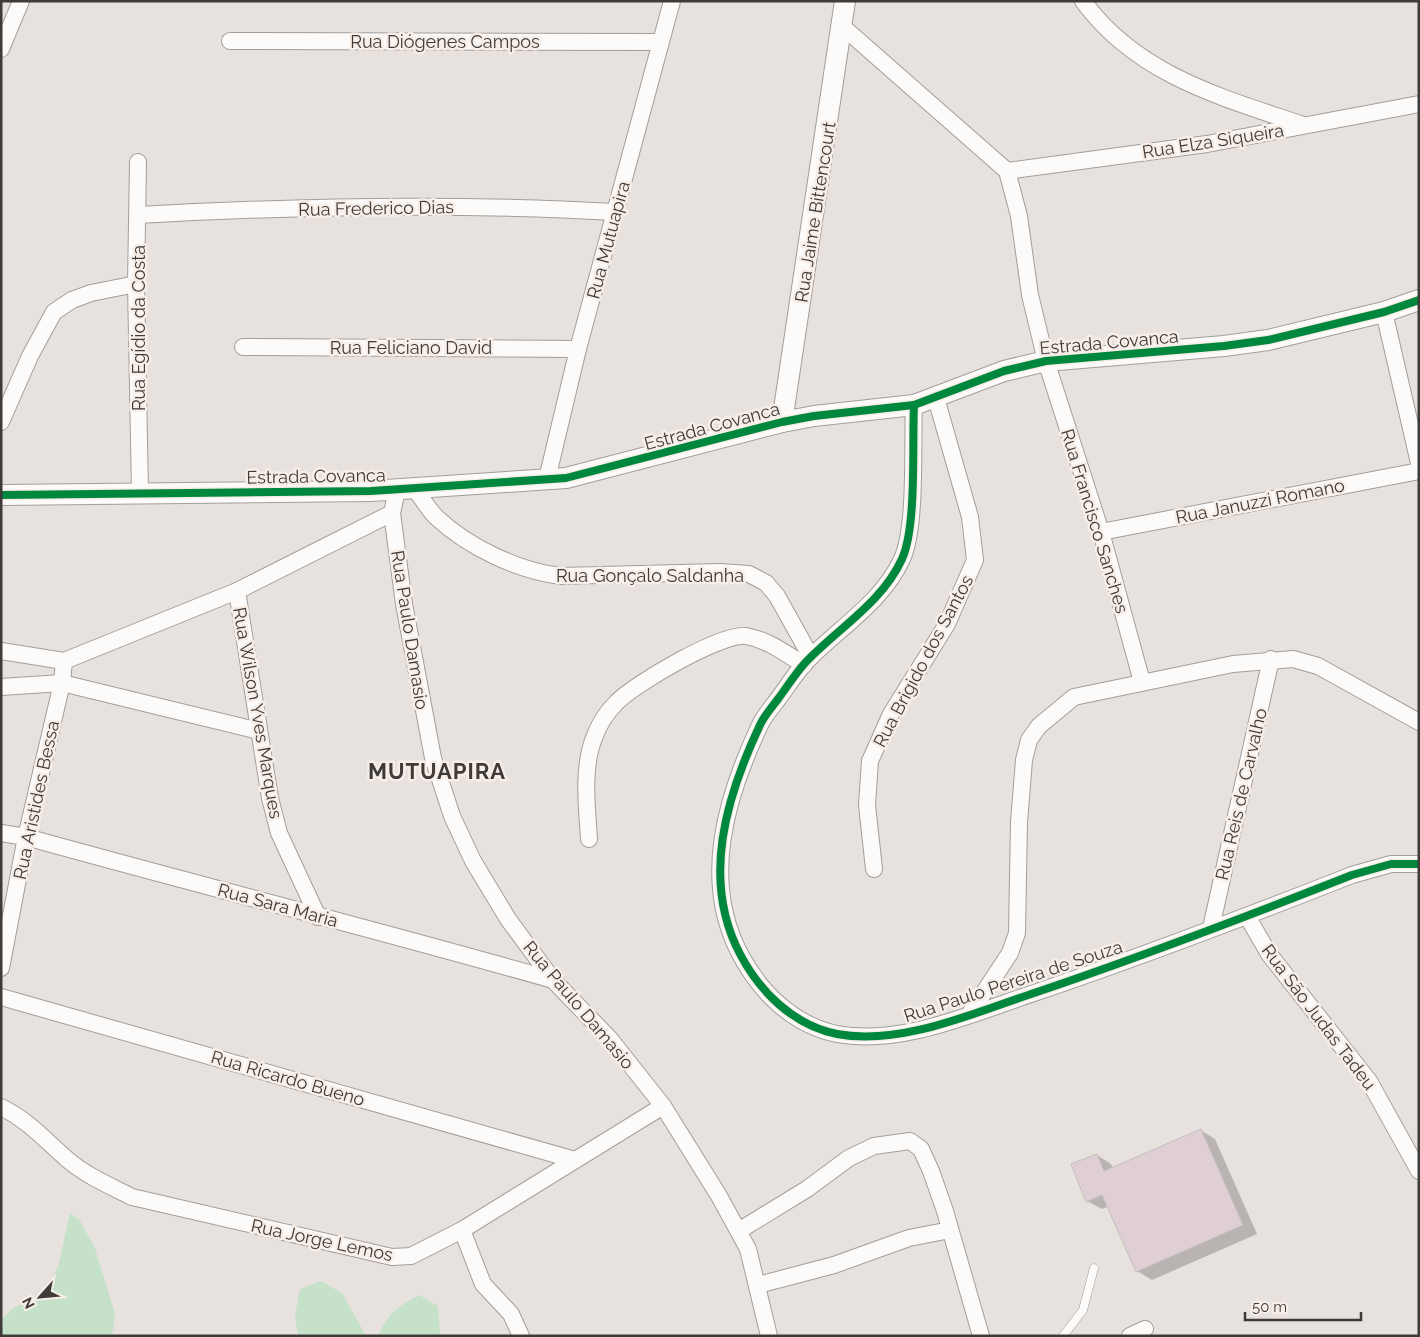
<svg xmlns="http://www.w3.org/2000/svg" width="1420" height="1337" viewBox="0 0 1420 1337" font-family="Raleway,sans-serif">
<rect width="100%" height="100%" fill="#e8e2de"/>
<g fill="#c6e1c9">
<path d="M70 1213 79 1219 95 1248 115 1314 112 1336H1V1320L13 1308 43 1296 58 1267Z"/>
<path d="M321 1281 342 1293 365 1334 368 1336H298L295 1316 300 1289Z"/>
<path d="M419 1295 438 1306 440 1336H378C389 1312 397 1307 419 1295Z"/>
</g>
<path fill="#0003" d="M1200 1130 1215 1139 1257 1234 1152 1280 1137 1271 1109 1206 1102 1209 1087 1201 1097 1155 1111 1164 1113 1168Z"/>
<path fill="#dfcfd5" stroke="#c3bfbe" d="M1201 1129 1243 1225 1136 1272 1102 1195 1086 1202 1071 1164 1097 1154 1104 1171Z"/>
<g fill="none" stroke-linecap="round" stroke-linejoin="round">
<g stroke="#a29e9b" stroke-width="9">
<path id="service" d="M1063 1336 1083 1310 1094 1268"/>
</g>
<g stroke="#a29e9b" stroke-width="18">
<g id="minor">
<path d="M1083 1C1137 75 1221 97 1303 125"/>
<path d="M843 27 1007 171 1019 216 1030 295 1046 361 1101 532 1142 682"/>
<path d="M230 41 659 42"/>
<path d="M1 49 21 1"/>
<path d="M138 162 136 284 140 493"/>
<path d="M1007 171 1207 144 1419 104"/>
<path d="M138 215C297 206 456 203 615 212"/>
<path d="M1384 312 1419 463"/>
<path d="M243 347 578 349"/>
<path d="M914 405C912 444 917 526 902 559 882 603 837 629 805 663 795 674 787 687 778 699 772 707 764 716 760 725 726 797 701 880 740 954 760 992 793 1025 837 1034 902 1046 976 1012 1037 992 1143 956 1248 916 1352 875L1391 864H1419"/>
<path d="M1 422 30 356 54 312 72 300 91 293 136 284"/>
<path d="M547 479 578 349 672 1"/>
<path d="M415 489C422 498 428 509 436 517 468 547 518 571 561 576L720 572 749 574 766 583 777 596 811 657"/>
<path d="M392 513 404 604 433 758 452 816 473 861 508 919 553 980 610 1039 663 1106 719 1196 748 1249 769 1336"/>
<path d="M1101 532 1419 471"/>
<path d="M237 591 270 798 279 833 318 917"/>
<path d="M1 651 64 661 237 591 392 513 397 490"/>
<path d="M1 687 62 683 259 731"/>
<path d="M1 833 26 837C202 886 378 930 553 980"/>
<path d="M589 839C587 808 582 768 594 738 599 724 606 713 616 703 634 684 721 633 746 636 768 640 785 653 804 665"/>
<path d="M874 869 867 805 870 761 891 714 947 624 975 560 970 517 936 398"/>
<path d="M1247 916 1269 954 1369 1081 1419 1171"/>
<path d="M1211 928 1271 659"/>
<path d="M1 968 26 837 62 683 64 661"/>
<path d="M1 997 575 1160"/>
<path d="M969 1015 1010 953 1017 933 1019 822 1024 760 1029 740 1039 726 1074 697 1233 664 1293 659 1318 666 1419 722"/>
<path d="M1 1107C28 1120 46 1141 68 1160 87 1176 110 1186 132 1197L392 1257 411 1256 462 1230 663 1106"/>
<path d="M462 1230 483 1284 511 1314 521 1336"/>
<path d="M740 1230 807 1189 849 1158 874 1146 910 1141 921 1149 931 1171 945 1211 981 1336"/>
<path d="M758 1285 834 1265 909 1238 950 1230"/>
<path d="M1130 1336 1145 1329"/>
</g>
</g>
<g stroke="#a29e9b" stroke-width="22">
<g id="tertiary">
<path d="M782 422 845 1"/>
<path d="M1 495 371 491 566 478 782 422 814 416 914 405 1004 371 1046 361 1224 346 1268 340 1384 312 1419 300"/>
</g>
</g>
<use href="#service" stroke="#fcfbfa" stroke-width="8"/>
<use href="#minor" stroke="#fcfbfa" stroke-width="16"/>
<use href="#tertiary" stroke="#fcfbfa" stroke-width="20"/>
<g stroke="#f8eee8" stroke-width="11">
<g id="cycleway">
<path d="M914 405C912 444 917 526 902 559 882 603 837 629 805 663 795 674 787 687 778 699 772 707 764 716 760 725 726 797 701 880 740 954 760 992 793 1025 837 1034 902 1046 976 1012 1037 992 1143 956 1248 916 1352 875L1391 864H1419"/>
<path d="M1 495 371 491 566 478 782 422 814 416 914 405 1004 371 1046 361 1224 346 1268 340 1384 312 1419 300"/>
</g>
</g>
<use href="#cycleway" stroke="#00873e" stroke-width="8"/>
</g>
<g text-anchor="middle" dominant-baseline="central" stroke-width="5" stroke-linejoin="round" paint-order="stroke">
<g font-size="18" fill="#3e3b38" stroke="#f8eee8">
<text x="445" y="41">Rua Diógenes Campos</text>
<text transform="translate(1213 141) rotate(-9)">Rua Elza Siqueira</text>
<text transform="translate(376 208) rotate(-1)">Rua Frederico Dias</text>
<text transform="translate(815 212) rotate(-81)">Rua Jaime Bittencourt</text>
<text transform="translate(608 240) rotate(-75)">Rua Mutuapira</text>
<text transform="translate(138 328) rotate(-90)">Rua Egídio da Costa</text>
<text transform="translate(1109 342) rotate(-5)">Estrada Covanca</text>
<text x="411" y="347">Rua Feliciano David</text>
<text transform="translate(712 426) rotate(-15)">Estrada Covanca</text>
<text transform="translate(316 476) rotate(-1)">Estrada Covanca</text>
<text transform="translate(1260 501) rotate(-11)">Rua Januzzi Romano</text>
<text transform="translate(1095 521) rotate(73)">Rua Francisco Sanches</text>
<text x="650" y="575">Rua Gonçalo Saldanha</text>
<text transform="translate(410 630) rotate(81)">Rua Paulo Damasio</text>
<text transform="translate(923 661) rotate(-62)">Rua Brigido dos Santos</text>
<text transform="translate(258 713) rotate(80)">Rua Wilson Yves Marques</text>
<text transform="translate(1241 794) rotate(-77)">Rua Reis de Carvalho</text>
<text transform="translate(36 800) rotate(-78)">Rua Aristides Bessa</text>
<text transform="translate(278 905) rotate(15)">Rua Sara Maria</text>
<text transform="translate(1013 981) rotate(-18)">Rua Paulo Pereira de Souza</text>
<text transform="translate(579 1005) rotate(50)">Rua Paulo Damasio</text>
<text transform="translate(1319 1017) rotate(53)">Rua São Judas Tadeu</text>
<text transform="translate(288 1078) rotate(16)">Rua Ricardo Bueno</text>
<text transform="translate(322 1240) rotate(12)">Rua Jorge Lemos</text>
</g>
<g font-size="22" font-weight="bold" letter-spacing="1" fill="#3e3b38" stroke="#f8eee8">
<text x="437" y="771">MUTUAPIRA</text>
</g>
</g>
<rect width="1420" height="1337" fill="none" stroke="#3e3b38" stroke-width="5"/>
<g transform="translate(40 1297) rotate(243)" stroke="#f8eee8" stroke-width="4" paint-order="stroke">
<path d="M0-4L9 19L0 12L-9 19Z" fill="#3e3b38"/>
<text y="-8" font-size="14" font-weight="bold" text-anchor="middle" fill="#3e3b38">N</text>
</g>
<path d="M1245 1312v8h116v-8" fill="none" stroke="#3e3b38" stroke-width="2.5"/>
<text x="1252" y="1312" font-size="15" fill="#3e3b38" stroke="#f8eee8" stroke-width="4" paint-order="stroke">50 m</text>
</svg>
